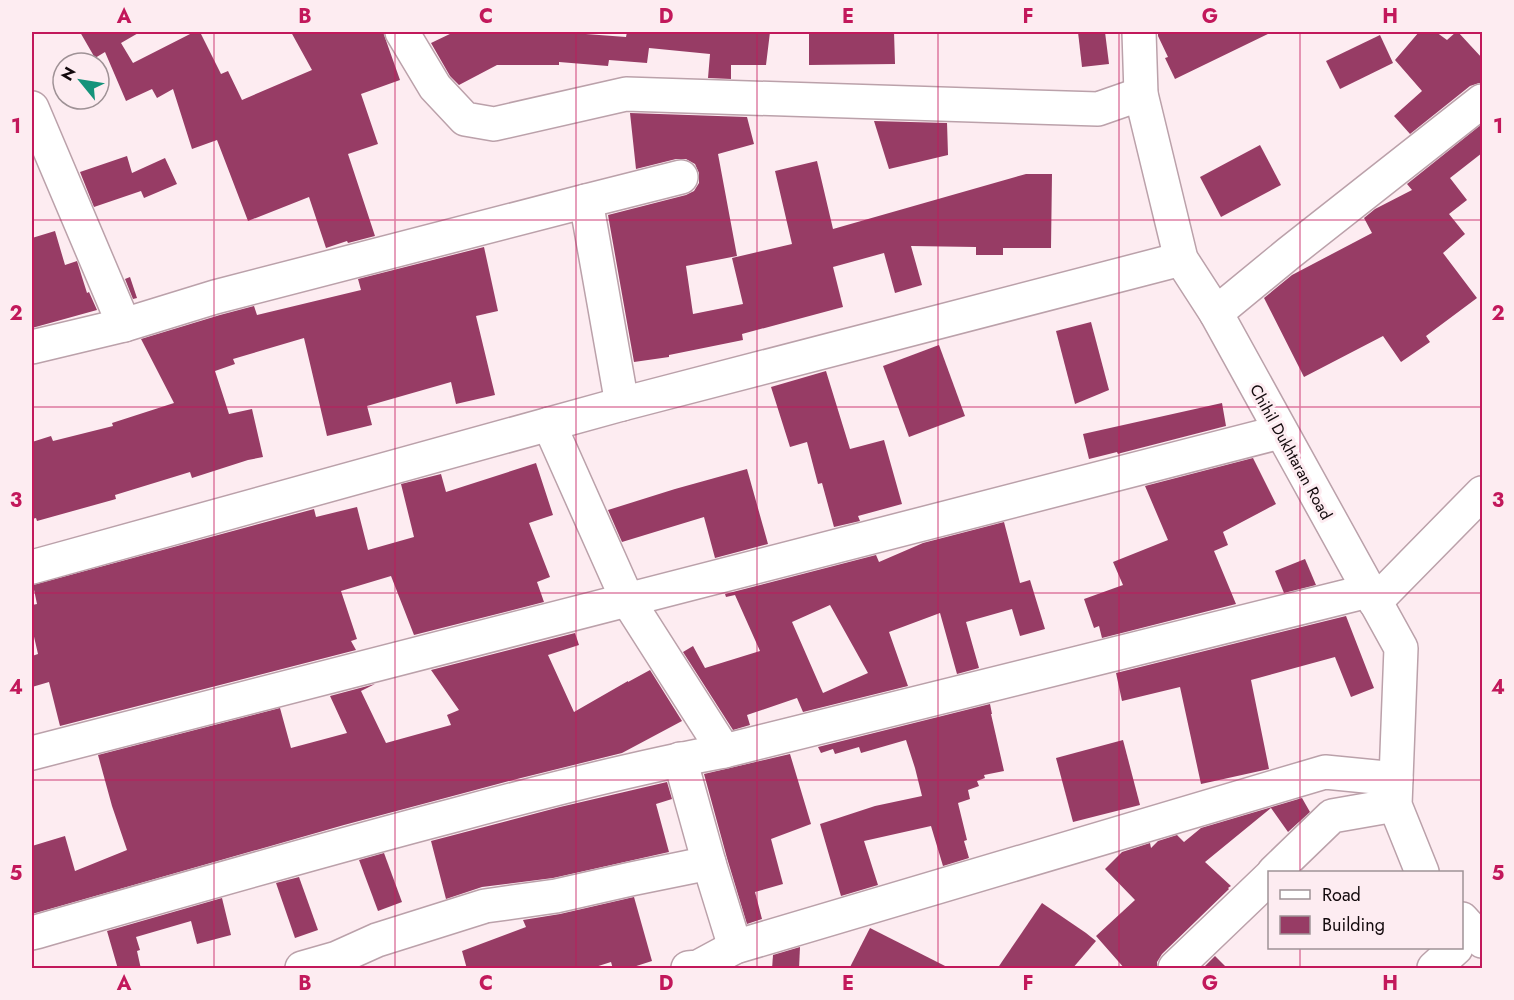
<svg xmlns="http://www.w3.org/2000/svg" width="1514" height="1000" viewBox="0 0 1514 1000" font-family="Jost,sans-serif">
<rect width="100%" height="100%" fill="#fdecf1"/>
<g fill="#973c65" fill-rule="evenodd">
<path d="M80 32H140L121 43 133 63 194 32H200L221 74 228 71 242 100 312 70 291 32H383L400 80 361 94 378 144 348 154 375 236 348 243 347 241 326 248 309 197 248 221 217 140 192 149 173 89 157 98 152 89 126 101 105 52 95 58Z"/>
<path d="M454 32H559L626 37 627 32H770L766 65H731V79L708 78 710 54 649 48 647 63 609 60 608 66 559 62V65H497L459 85 450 76 431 43Z"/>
<path d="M809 32H894L895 64 809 65Z"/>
<path d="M1078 32H1105L1109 64 1082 67Z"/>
<path d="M1158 32H1272L1175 79 1165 58 1168 57 1158 36Z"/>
<path d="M1419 32H1436L1447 40 1456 32H1458L1482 58V83H1479L1470 86 1410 134 1394 116 1422 91 1395 60Z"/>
<path d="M1380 35 1393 63 1340 89 1326 61Z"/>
<path d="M630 113 747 117 754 144 718 154 737 256 686 266 693 314 743 304 732 258 792 244 775 171 817 161 833 229 1026 174H1052L1051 248H1003V255H976V247L911 246 922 285 895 293 884 253 833 267 843 307 742 334 743 340 669 355V357L634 362 608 215 686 195 694 191 699 183V173L695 164 686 159H676L636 169Z"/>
<path d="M874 121 947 123 948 155 889 169Z"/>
<path d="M1482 124V153L1450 178 1467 200 1449 214 1465 234 1443 253 1477 298 1426 336 1430 342 1401 362 1383 336 1304 377 1264 298 1292 275 1372 233 1364 218 1375 209 1412 190 1407 184Z"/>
<path d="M1260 145 1281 185 1221 217 1200 177Z"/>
<path d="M127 156 132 173 165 158 177 184 144 198 141 191 94 207 80 172Z"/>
<path d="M55 231 65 265 77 261 87 293 89 292 97 310 32 328V238Z"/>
<path d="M484 247 498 311 476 316 495 395 456 404 451 382 367 406 372 425 327 436 304 338 233 359 235 364 215 371 229 414 252 409 263 457 248 460 192 478 190 472 115 495 116 499 37 521 36 518 32 519V442L51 436 53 441 113 426 112 423 174 403 141 339 220 315 254 306 257 315 361 290 358 279Z"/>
<path d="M130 277 137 298 133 299 125 279Z"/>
<path d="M1091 322 1109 390 1075 404 1056 331Z"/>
<path d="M939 345 965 416 909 437 883 366Z"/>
<path d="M826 371 850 449 884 440 902 504 858 516 860 521 834 527 822 483 818 484 807 442 790 447 771 387Z"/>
<path d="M1222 403 1226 426 1121 453 1118 454 1117 452 1089 459 1083 434Z"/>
<path d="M1253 458 1276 504 1223 532 1228 545 1214 551 1236 604 1102 638 1099 626 1094 628 1084 599 1123 585 1113 562 1168 540 1145 486Z"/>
<path d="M536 463 553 515 529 523 550 577 537 582 544 602 414 635 391 576 341 591 357 639 351 641 356 650 60 726 49 682 32 687V656L38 654 32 628V605L37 604 33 585 314 509 316 517 357 507 368 550 414 537 401 484 441 474 446 492Z"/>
<path d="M747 469 768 544 715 558 704 517 622 542 608 510 675 489Z"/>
<path d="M1004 522 1020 583 1030 580 1045 629 1020 636 1012 609 966 622 979 668 957 674 940 613 889 632 908 686 803 712 797 698 747 715 750 725 733 730 683 652 693 646 705 668 760 651 735 595 726 597 725 594 876 555 879 562 923 543ZM830 605 868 673 823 693 792 622Z"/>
<path d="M1305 559 1316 585 1284 593 1275 571Z"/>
<path d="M1346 616 1374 688 1351 697 1335 657 1251 680 1269 769 1201 784 1180 687 1122 701 1116 673Z"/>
<path d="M575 633 579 645 548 655 574 712 628 681V682L650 670 682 721 622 753 517 779 344 825 32 914V846L65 836 75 871 127 850 112 806 98 755 280 708 291 748 347 733 330 696 375 684 361 691 386 743 451 725 447 715 459 710 431 670Z"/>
<path d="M990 704 992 714H991L1004 771 984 775 985 778 977 781 979 786 968 790 970 799 958 803 967 840 964 841 969 858 943 866 931 826 864 841 878 885 841 896 820 824 875 806 922 796 915 768 906 740 861 753 859 747 835 754 833 749 821 753 818 747Z"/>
<path d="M1123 740 1140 805 1073 822 1056 758Z"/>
<path d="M790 754 811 824 771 839 783 884 755 892 762 919 747 924 727 858 704 774Z"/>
<path d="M667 782 672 799 656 804 669 852 553 878 482 887 446 899 431 841 560 807Z"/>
<path d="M1302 798 1310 812 1288 832 1271 808 1205 862 1231 886 1228 888 1229 889 1162 954 1157 962V969H1125L1096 936 1135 900 1105 869 1122 852 1150 843 1151 848 1158 841 1177 835 1184 842 1201 828Z"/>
<path d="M384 853 402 902 378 911 359 860Z"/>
<path d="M299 877 318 930 295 938 276 883Z"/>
<path d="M634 897 652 961 627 969H613L611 962 589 969H467L462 951 526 927 523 920 560 914Z"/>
<path d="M222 898 231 935 197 944 191 921 136 937 140 950 137 951 141 969H118L107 931Z"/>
<path d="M1042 903 1086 933 1096 941 1072 969H997Z"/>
<path d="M870 928 951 969H849Z"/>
<path d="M800 947 799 969H772L773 955Z"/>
<path d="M1215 956 1228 969H1202Z"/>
</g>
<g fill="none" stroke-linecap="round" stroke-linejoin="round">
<g stroke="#bba1aa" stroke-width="36">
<g id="street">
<path d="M402 32 435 87 465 119 494 124 626 94 1098 109 1141 94"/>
<path d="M32 108 124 325"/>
<path d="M586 201 622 404"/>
<path d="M1216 313 1289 253 1482 101"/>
<path d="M32 347 124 325 215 297 586 201 681 177"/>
<path d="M549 424 627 599 724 751"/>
<path d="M32 567 622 404 1181 259"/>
<path d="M1375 602 1482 493"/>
<path d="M32 753 1280 432"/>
<path d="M680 759 709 863 735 947"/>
<path d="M1274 872 1332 816 1395 805"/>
<path d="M32 933C172 893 313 852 455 815 544 791 633 768 724 751L1368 591"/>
<path d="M302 968 337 958 377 940 485 906 556 896 631 879 709 863"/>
<path d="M688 968 698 967 735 947 1325 772 1396 779"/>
<path d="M1175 968 1270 877"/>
<path d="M1434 968 1456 948"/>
</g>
</g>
<g stroke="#bba1aa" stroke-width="36">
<g id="secondary">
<path d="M1139 32 1141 94 1181 259 1216 313 1401 648 1395 805 1422 872"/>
<path d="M1462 919 1482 941"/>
</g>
</g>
<use href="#street" stroke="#fff" stroke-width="33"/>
<use href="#secondary" stroke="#fff" stroke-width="33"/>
</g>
<path fill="none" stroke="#c2185b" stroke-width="1.5" stroke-opacity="0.55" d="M214 32V968M395 32V968M576 32V968M757 32V968M938 32V968M1119 32V968M1300 32V872M32 220H1482M32 407H1482M32 593H1482M32 780H1482M1300 948V968"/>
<g text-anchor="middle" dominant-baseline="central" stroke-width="6" stroke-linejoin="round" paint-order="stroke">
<g font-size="16" fill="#130a0d" stroke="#fdecf1">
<text transform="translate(1291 452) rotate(61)">Chihil Dukhtaran Road</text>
</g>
</g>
<rect width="1514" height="1000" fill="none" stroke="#fdecf1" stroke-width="66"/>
<rect x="1268" y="871" width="195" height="78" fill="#fdecf1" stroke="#9f9296" stroke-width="1.5"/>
<rect x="1280" y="890" width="30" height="9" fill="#ffffff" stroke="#9f9296" stroke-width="1.5"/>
<text x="1322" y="901" font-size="18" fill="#130a0d">Road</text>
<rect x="1280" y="916" width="30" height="18" fill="#973c65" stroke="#9f9296" stroke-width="1.5"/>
<text x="1322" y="931" font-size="18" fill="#130a0d">Building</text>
<g transform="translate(81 81) rotate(300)"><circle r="28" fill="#fdecf1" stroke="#9f9296" stroke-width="1.5"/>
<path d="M0-4.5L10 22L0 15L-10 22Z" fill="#14937b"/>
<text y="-9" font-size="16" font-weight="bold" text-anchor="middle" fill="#130a0d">N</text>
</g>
<rect x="33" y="33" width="1448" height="934" fill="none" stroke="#c2185b" stroke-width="2"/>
<g font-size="20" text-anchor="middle" font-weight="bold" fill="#c2185b">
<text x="124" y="23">A</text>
<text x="305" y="23">B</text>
<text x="486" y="23">C</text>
<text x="666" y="23">D</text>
<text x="848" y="23">E</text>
<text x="1028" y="23">F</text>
<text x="1210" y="23">G</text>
<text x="1390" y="23">H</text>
<text x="16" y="133">1</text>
<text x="1498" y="133">1</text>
<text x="16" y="320">2</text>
<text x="1498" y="320">2</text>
<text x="16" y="507">3</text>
<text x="1498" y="507">3</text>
<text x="16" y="694">4</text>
<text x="1498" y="694">4</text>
<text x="16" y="880">5</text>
<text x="1498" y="880">5</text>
<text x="124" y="990">A</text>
<text x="305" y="990">B</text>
<text x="486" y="990">C</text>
<text x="666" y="990">D</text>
<text x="848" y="990">E</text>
<text x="1028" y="990">F</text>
<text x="1210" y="990">G</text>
<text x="1390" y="990">H</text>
</g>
</svg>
